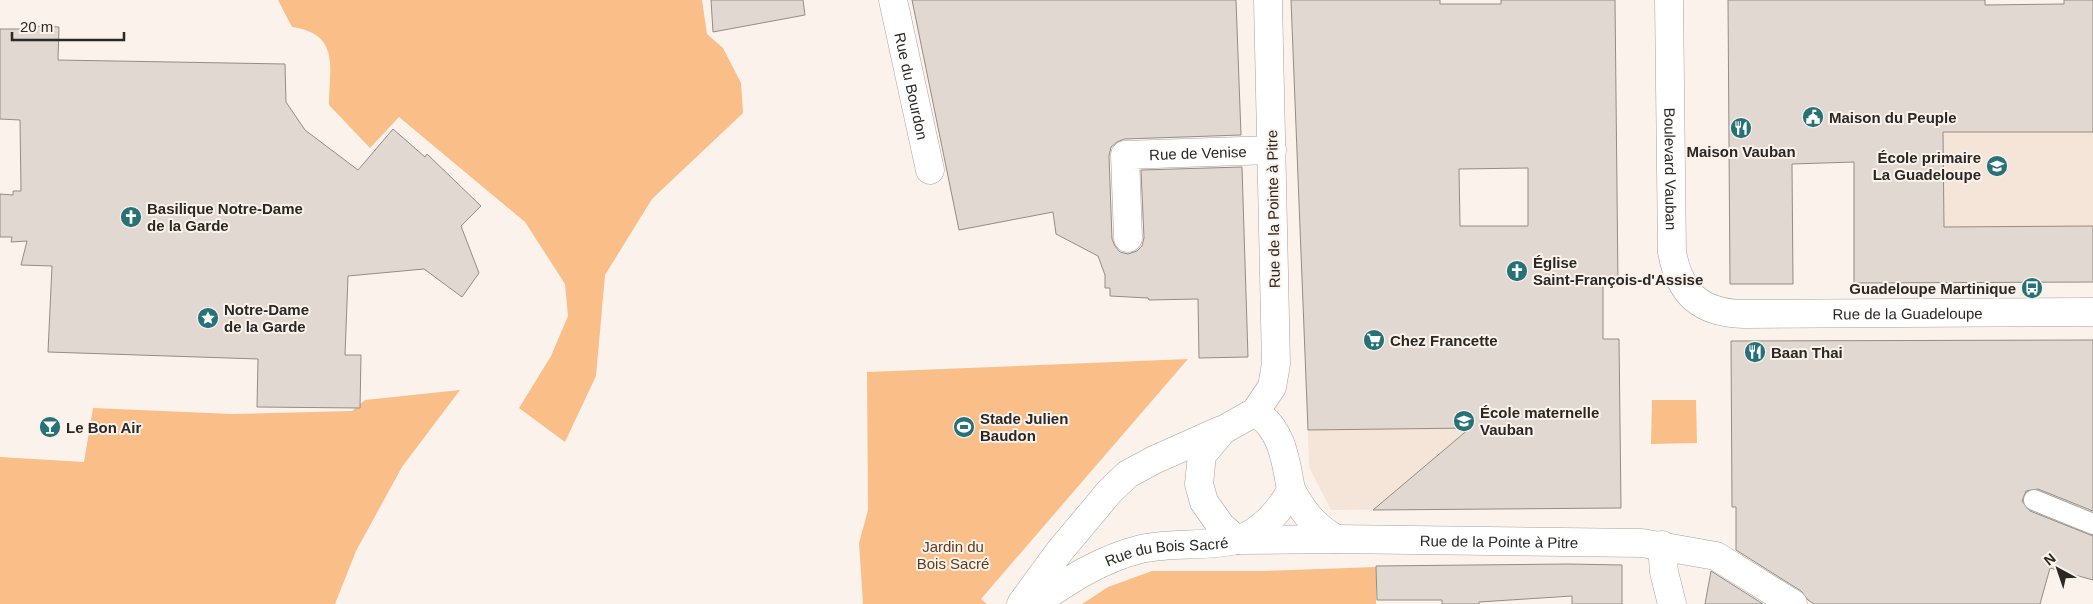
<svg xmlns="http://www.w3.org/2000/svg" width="2093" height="604" viewBox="0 0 2093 604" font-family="Arial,sans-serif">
<rect width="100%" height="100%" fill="#fbf2eb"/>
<g fill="#f4e5d8">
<path d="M2093 90V282L1901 283 1900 92Z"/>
<path d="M1619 372 1621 508 1331 510 1309 467 1306 375Z"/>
</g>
<g fill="#fabe88">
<path d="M278 0H702L707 34 723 48 741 83 743 113 652 199 605 275 596 376 565 442 519 408 551 356 568 316 565 284 525 222 399 117 370 148 329 105C329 68 341 34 292 27Z"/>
<path d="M1188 359 981 599 987 604H863L859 543 868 510 867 372Z"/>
<path d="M460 390 402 467 356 551 335 604H0V457L84 462 93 408 232 414 352 411 365 400Z"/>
<path d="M1652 400H1696L1697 443 1651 444Z"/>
<path d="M1376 567V604H1082L1108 587 1152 571H1263Z"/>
</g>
<g fill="#e1d8d1" stroke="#948c85" fill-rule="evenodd">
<path d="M711 0H803L805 15 713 32Z"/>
<path d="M912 0H1236L1241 135 1124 139 1117 142 1111 147 1109 156 1112 239 1115 246 1120 252 1128 254 1137 251 1142 246 1144 238 1141 170 1242 167 1248 357 1199 358 1198 299 1149 300 1148 298 1110 296V288H1105V275L1098 256 1056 234 1053 212 959 230Z"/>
<path d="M1291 0H1440V4H1501V0H1615L1618 285H1603V339H1619L1621 508 1373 510 1470 428 1308 430ZM1528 168V226H1460L1459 169Z"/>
<path d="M1728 0H1985V5L2064 4V0H2093V132H1943L1944 227 2093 226V282L1854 283V162L1792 164 1793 284H1730Z"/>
<path d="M34 26 59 27 58 60 285 64 286 102 305 130 358 170 393 129 425 157 427 154 481 206 461 226 479 273 462 297 424 269 348 276 345 355H361L360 408 257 407 258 359 48 352 52 266 21 265 27 241 11 242 12 237H0V194L13 195V191H21L20 120 0 119V29H33Z"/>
<path d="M2093 340V511L2038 489 2026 491 2022 501 2030 511 2093 536V580L2050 568 2040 604H1814L1808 600 1801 591 1736 550V507H1732L1731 341Z"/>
<path d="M1568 564 1622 565V604H1572V596L1479 602V604H1442V600H1377L1376 566Z"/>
<path d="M1711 571 1763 604H1705Z"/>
</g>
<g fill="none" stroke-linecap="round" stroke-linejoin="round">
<g stroke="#a9a19a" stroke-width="22">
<path id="lane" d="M2034 500 2093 524"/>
</g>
<g stroke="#a9a19a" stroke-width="29">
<g id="street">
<path id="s1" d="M893 0 930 170"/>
<path id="s2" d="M1128 238 1125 155 1272 150"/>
<path d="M1291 490C1304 513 1313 525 1336 539"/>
<path id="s3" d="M1237 540 1336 539 1642 543 1716 556 1793 604"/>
<path d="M1662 545 1664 572 1672 604"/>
</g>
</g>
<g stroke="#a9a19a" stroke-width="29">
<g id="secondary">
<path id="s4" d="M1669 0 1672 252C1680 295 1701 313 1744 314L2093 312"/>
<path d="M1237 540 1221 526 1204 502 1199 484 1202 455 1223 430 1255 412 1272 387 1276 364 1268 0"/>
<path d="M1021 604 1059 552 1110 491 1128 474 1154 460 1219 431"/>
<path id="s5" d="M1034 604C1068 581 1100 559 1141 549 1172 542 1206 547 1236 540 1260 534 1280 511 1291 490 1286 461 1282 428 1255 412"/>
</g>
</g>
<use href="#lane" stroke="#fff" stroke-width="20"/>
<use href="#street" stroke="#fff" stroke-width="28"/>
<use href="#secondary" stroke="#fff" stroke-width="28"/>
</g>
<defs>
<g id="civic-disc" transform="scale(1.125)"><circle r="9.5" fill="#277178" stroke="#fbf2eb"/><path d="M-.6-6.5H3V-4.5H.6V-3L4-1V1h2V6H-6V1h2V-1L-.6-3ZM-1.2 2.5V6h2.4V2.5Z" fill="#fff"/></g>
<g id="restaurant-disc" transform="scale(1.125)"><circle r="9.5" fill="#277178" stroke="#fbf2eb"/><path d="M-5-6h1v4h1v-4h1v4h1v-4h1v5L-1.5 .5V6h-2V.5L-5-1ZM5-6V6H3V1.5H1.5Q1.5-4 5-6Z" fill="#fff"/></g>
<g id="school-disc" transform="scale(1.125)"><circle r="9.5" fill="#277178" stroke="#fbf2eb"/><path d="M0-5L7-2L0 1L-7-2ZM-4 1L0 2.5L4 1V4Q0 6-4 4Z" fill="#fff"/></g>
<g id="church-disc" transform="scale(1.125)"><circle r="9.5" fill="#277178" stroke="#fbf2eb"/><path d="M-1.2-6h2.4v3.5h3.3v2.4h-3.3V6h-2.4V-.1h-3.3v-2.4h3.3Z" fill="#fff"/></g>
<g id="bus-disc" transform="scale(1.125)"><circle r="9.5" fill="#277178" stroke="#fbf2eb"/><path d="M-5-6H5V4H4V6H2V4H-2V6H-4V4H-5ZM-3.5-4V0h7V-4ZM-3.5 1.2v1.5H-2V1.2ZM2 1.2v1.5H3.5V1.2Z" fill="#fff"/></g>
<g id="sight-disc" transform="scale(1.125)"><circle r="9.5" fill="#277178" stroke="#fbf2eb"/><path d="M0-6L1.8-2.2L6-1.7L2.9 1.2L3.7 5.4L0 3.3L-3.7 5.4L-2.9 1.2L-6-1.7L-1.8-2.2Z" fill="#fff"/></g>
<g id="supermarket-disc" transform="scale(1.125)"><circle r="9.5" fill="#277178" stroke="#fbf2eb"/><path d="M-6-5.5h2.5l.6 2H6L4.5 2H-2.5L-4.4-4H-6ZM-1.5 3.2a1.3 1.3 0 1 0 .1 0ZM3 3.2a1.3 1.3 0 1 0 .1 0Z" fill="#fff"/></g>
<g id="bar-disc" transform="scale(1.125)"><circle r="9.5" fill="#277178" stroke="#fbf2eb"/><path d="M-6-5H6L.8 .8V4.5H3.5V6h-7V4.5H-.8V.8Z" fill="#fff"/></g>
<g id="stadium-disc" transform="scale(1.125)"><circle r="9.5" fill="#277178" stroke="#fbf2eb"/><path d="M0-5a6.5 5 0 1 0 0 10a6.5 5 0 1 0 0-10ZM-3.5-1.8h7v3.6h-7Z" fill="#fff"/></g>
</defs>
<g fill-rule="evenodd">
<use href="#civic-disc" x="1813" y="117"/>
<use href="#restaurant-disc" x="1741" y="128"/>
<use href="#school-disc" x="1997" y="166"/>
<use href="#church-disc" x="131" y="217"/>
<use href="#church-disc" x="1517" y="271"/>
<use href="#bus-disc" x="2032" y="288"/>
<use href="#sight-disc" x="208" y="318"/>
<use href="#supermarket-disc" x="1374" y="340"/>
<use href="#restaurant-disc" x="1755" y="352"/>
<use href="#school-disc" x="1464" y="421"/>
<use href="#bar-disc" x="50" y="427"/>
<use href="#stadium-disc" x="964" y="427"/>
</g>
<g text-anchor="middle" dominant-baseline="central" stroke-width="4" stroke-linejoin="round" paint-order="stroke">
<g font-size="15" fill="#2a2724" stroke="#fbf2eb">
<text stroke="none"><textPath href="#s1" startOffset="88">Rue du Bourdon</textPath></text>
<text stroke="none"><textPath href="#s2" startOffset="156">Rue de Venise</textPath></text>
<text stroke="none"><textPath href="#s4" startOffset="169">Boulevard Vauban</textPath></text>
<text transform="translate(1273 209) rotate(-91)">Rue de la Pointe à Pitre</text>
<text stroke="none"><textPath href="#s4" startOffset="521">Rue de la Guadeloupe</textPath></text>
<text stroke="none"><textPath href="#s3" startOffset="262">Rue de la Pointe à Pitre</textPath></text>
<text stroke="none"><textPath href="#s5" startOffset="146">Rue du Bois Sacré</textPath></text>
</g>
<g font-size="15" font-weight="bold" fill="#2a2724" stroke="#fbf2eb" text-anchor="start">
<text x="1829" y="117">Maison du Peuple</text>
<text x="1741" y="151" text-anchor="middle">Maison Vauban</text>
<text x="1981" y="157" text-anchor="end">École primaire<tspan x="1981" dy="17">La Guadeloupe</tspan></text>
<text x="147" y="208">Basilique Notre-Dame<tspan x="147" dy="17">de la Garde</tspan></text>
<text x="1533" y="262">Église<tspan x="1533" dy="17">Saint-François-d'Assise</tspan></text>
<text x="2016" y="288" text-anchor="end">Guadeloupe Martinique</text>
<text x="224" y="309">Notre-Dame<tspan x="224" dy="17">de la Garde</tspan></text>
<text x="1390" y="340">Chez Francette</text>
<text x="1771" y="352">Baan Thai</text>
<text x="1480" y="412">École maternelle<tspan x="1480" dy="17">Vauban</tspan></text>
<text x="980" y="418">Stade Julien<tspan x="980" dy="17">Baudon</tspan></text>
<text x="66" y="427">Le Bon Air</text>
</g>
<g font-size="15" fill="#5d3d1e" stroke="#fbf2eb">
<text x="953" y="546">Jardin du<tspan x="953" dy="17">Bois Sacré</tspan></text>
</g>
</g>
<g transform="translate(2058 569) rotate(320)" stroke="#fbf2eb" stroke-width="4" paint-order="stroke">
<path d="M0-4L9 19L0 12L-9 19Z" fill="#2a2724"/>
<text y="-8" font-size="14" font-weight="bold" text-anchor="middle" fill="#2a2724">N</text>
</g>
<path d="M12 32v8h112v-8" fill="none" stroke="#2a2724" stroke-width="2.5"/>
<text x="20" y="32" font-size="15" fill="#2a2724" stroke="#fbf2eb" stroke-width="4" paint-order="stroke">20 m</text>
</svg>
